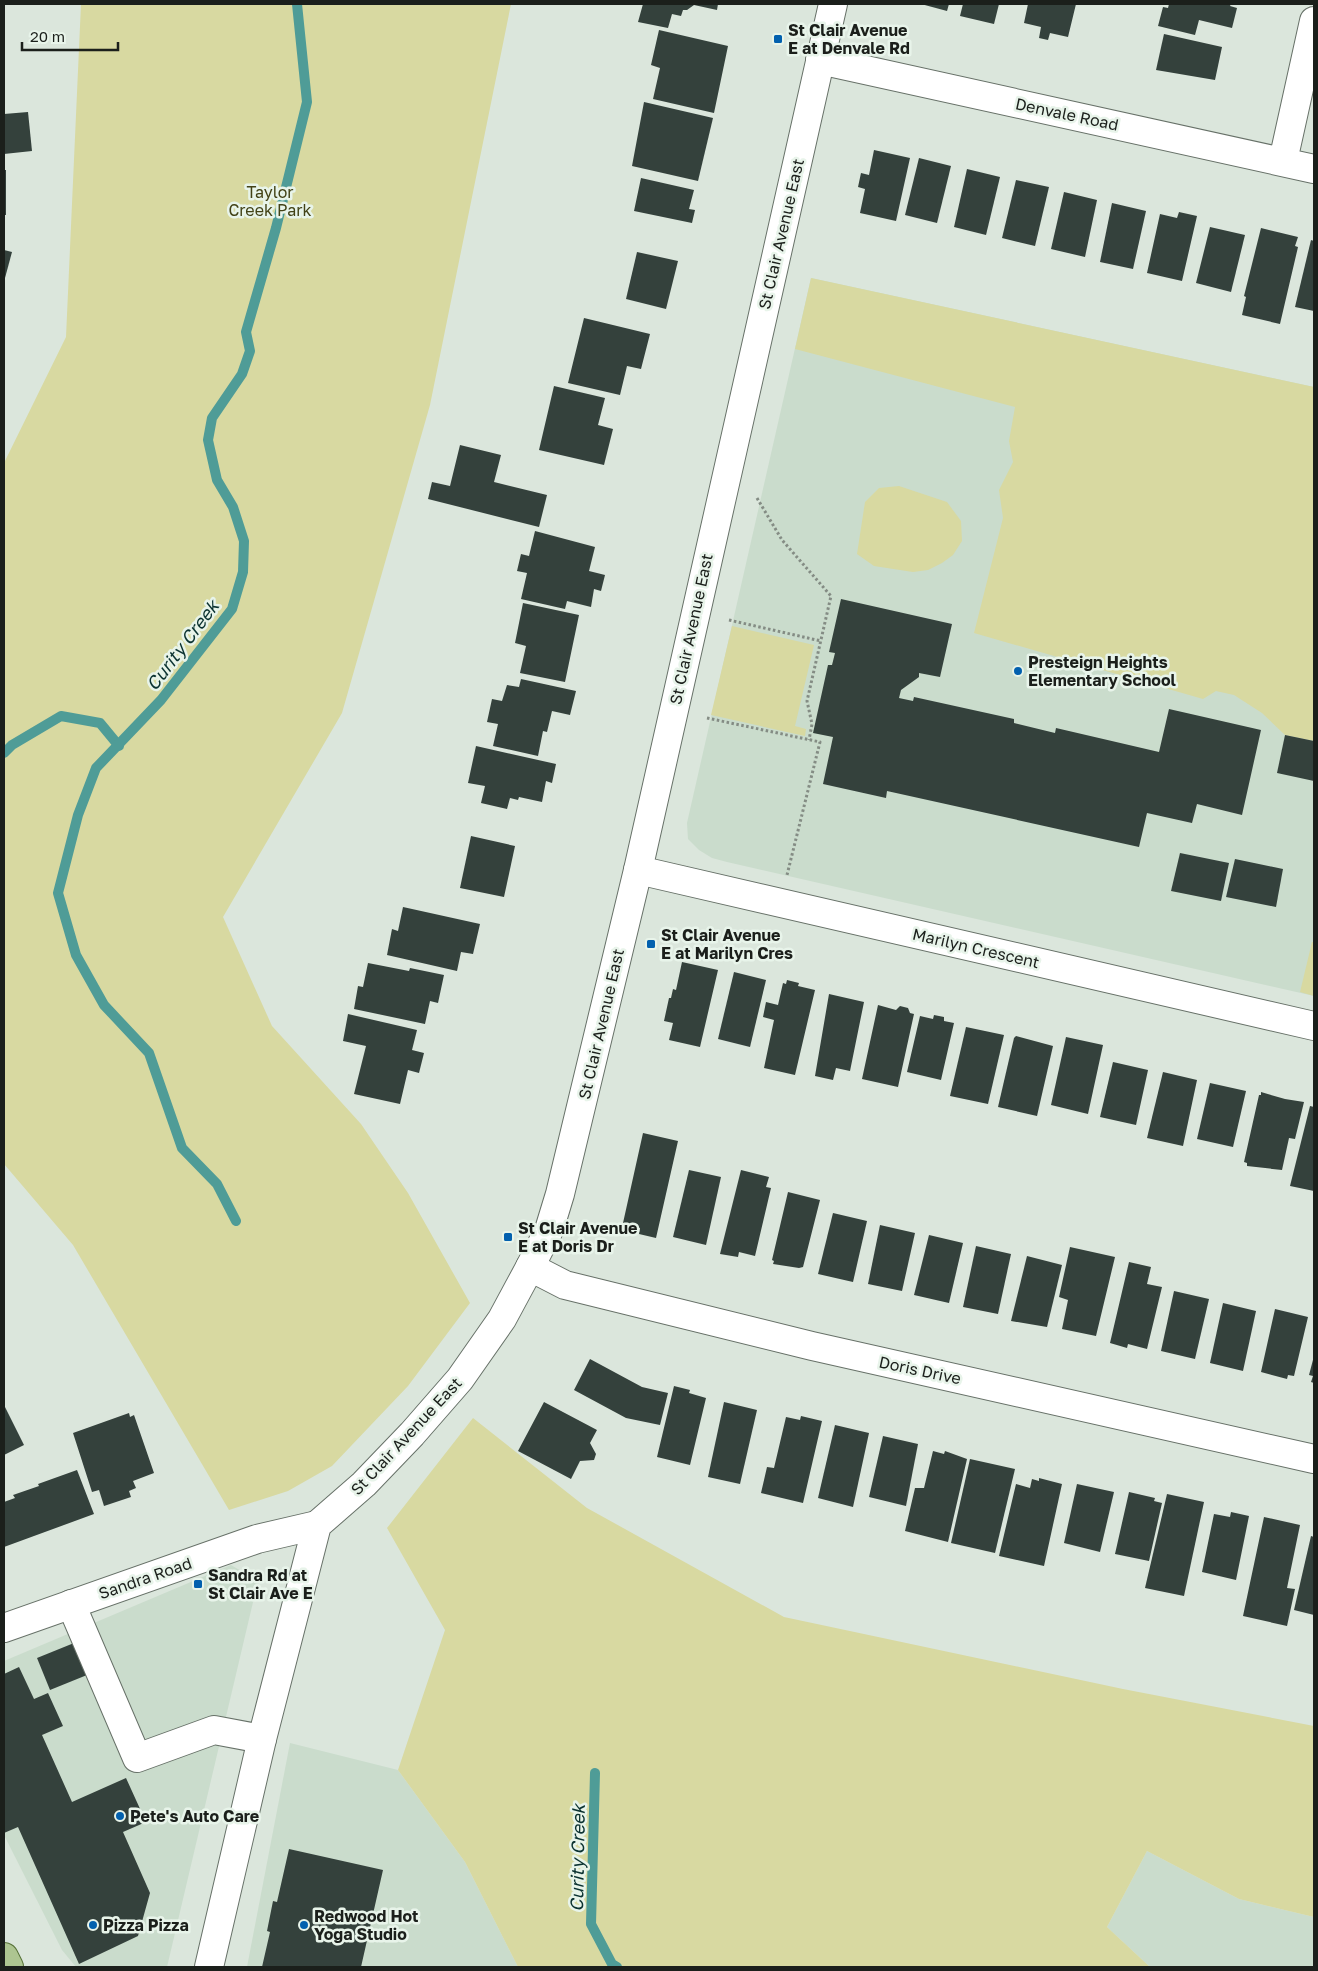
<svg xmlns="http://www.w3.org/2000/svg" width="1318" height="1971" viewBox="0 0 1318 1971" font-family="'Golos Text',sans-serif">
<rect width="100%" height="100%" fill="#dbe6dc"/>
<g fill="#cadccc">
<path d="M811 278 1314 387V996L727 862 712 858 699 850 688 839 687 823Z"/>
<path d="M231 1565 258 1581 167 1967H76L62 1950 4 1835V1661Z"/>
<path d="M290 1743 398 1770 465 1862 518 1967H247Z"/>
<path d="M1147 1851 1239 1899 1314 1917V1967H1150L1107 1927Z"/>
</g>
<g fill="#d8d9a1">
<path d="M81 4H511L430 405 342 713 223 917 272 1026 361 1124 408 1193 470 1303 408 1386 332 1466 288 1491 229 1510 73 1245 4 1164V463L66 337Z"/>
<path d="M811 278 1314 387V741L1285 735 1262 713 1234 695 1216 691 1203 699 974 633 1003 518 999 490 1013 462 1009 441 1015 407 795 349Z"/>
<path d="M899 486 947 502 961 521 962 541 953 555 942 563 928 570 913 572 874 566 857 554 865 502 879 488Z"/>
<path d="M732 626 814 645 795 726 806 729 805 736 711 715Z"/>
<path d="M1312 942H1314V996L1300 992Z"/>
<path d="M473 1418 587 1508 784 1617 1123 1689 1314 1726V1917L1239 1899 1147 1851 1107 1927 1150 1967H518L465 1862 398 1770 445 1630 387 1528Z"/>
</g>
<g fill="none" stroke-linecap="round" stroke-linejoin="round">
<g stroke="#4f9c97" stroke-width="10">
<path d="M4 753 12 745 61 716 100 723 119 746"/>
<path d="M236 1221 217 1184 182 1148 149 1053 104 1005 76 955 58 893 78 815 96 768 161 700 232 609 243 572 244 541 233 507 217 480 208 440 212 418 242 374 250 351 246 332 276 228 307 102 297 4"/>
<path d="M595 1773 591 1924 612 1964 617 1967"/>
</g>
</g>
<g fill="#34413c">
<path d="M643 4H718L717 10 694 5 687 10H683L681 16 672 14 668 28 638 22Z"/>
<path d="M921 4H949L947 11Z"/>
<path d="M963 4H999L994 24 960 16Z"/>
<path d="M1028 4H1076L1068 37 1050 33 1048 40 1039 38 1041 27 1024 23Z"/>
<path d="M1169 4H1231L1230 6 1237 8 1232 28 1199 20 1195 35 1158 26 1163 7 1168 8Z"/>
<path d="M659 30 728 46 714 113 653 99 660 68 651 65Z"/>
<path d="M1164 34 1222 47 1215 80 1156 70Z"/>
<path d="M644 102 713 118 698 181 632 166Z"/>
<path d="M28 112 32 151 4 154V114Z"/>
<path d="M874 150 910 158 896 221 860 213 865 189 858 187 861 173 869 175Z"/>
<path d="M919 158 951 166 937 223 905 215Z"/>
<path d="M967 169 1000 177 986 235 954 227Z"/>
<rect x="4" y="170" width="2" height="45"/>
<path d="M641 178 694 190 689 209 695 210 692 223 634 211Z"/>
<path d="M1016 180 1049 187 1035 246 1002 238Z"/>
<path d="M1064 192 1097 200 1085 257 1051 249Z"/>
<path d="M1112 203 1146 211 1133 269 1100 262Z"/>
<path d="M1179 212 1197 216 1182 281 1147 273 1160 214 1177 218Z"/>
<path d="M1210 227 1245 235 1231 292 1196 283Z"/>
<path d="M1261 228 1298 237 1295 246 1298 247 1280 324 1242 315 1246 297 1244 296Z"/>
<path d="M1311 240 1314 241V311L1295 307Z"/>
<path d="M4 250 12 252 5 278 4 277Z"/>
<path d="M637 252 678 261 666 309 626 299Z"/>
<path d="M584 318 650 334 641 369 627 366 620 395 568 383Z"/>
<path d="M554 386 605 398 598 425 613 429 604 465 539 450Z"/>
<path d="M460 445 501 455 494 482 547 495 539 527 428 499 432 482 450 486Z"/>
<path d="M535 531 595 547 589 571 605 575 601 591 594 589 591 607 567 601 565 609 521 599 527 573 517 571 521 554 529 556Z"/>
<path d="M841 599 952 624 940 677 919 673V677L901 690 899 698 913 701 914 697 1014 719V723L1055 733 1056 728 1159 752 1169 709 1261 730 1242 815 1197 804 1192 823 1147 813 1139 847 887 791 886 798 823 784 833 737 813 733 828 665H832L835 653 829 652Z"/>
<path d="M523 603 579 615 565 682 520 673 526 646 515 643Z"/>
<path d="M521 679 576 691 570 715 552 711 547 732 543 731 538 756 493 746 498 724 487 722 492 699 502 701 507 685 519 687Z"/>
<path d="M1285 735 1314 741V781L1277 773Z"/>
<path d="M476 746 556 764 552 783 546 781 542 802 519 797 518 800 510 798 507 809 481 803 485 786 468 783Z"/>
<path d="M471 836 515 846 504 897 460 888Z"/>
<path d="M1180 853 1229 863 1221 901 1171 891Z"/>
<path d="M1235 859 1283 869 1276 907 1226 897Z"/>
<path d="M403 907 480 924 473 954 461 952 457 971 387 955 392 929 398 931Z"/>
<path d="M682 962 718 970 700 1047 669 1040 673 1023 664 1021 669 998H671L673 989 676 990Z"/>
<path d="M368 963 409 971 410 968 444 975 438 1003 430 1001 425 1024 354 1009 358 986 363 987Z"/>
<path d="M734 972 766 980 750 1047 718 1039Z"/>
<path d="M787 980 799 983 798 986 815 990 795 1075 764 1068 774 1020 763 1017 766 1002 778 1005 783 983 786 984Z"/>
<path d="M829 994 864 1002 850 1071 836 1068 833 1080 815 1076Z"/>
<path d="M878 1005 896 1010 900 1006 908 1008 910 1013 914 1014 898 1087 862 1079Z"/>
<path d="M348 1014 417 1030 412 1050 424 1053 419 1073 408 1070 400 1104 354 1094 366 1046 343 1041Z"/>
<path d="M934 1015 944 1017V1021L954 1023 941 1080 907 1072 920 1016 933 1019Z"/>
<path d="M966 1027 1004 1035 988 1104 950 1096Z"/>
<path d="M1016 1036 1053 1046 1037 1116 998 1107 1014 1038Z"/>
<path d="M1066 1037 1103 1045 1088 1114 1051 1105Z"/>
<path d="M1113 1062 1148 1070 1136 1125 1100 1117Z"/>
<path d="M1163 1072 1197 1080 1183 1146 1147 1138Z"/>
<path d="M1210 1083 1246 1091 1233 1147 1197 1139Z"/>
<path d="M1261 1092 1285 1099 1304 1102 1295 1139 1289 1138 1282 1170 1247 1166V1163L1244 1162 1259 1095H1261Z"/>
<path d="M1310 1106 1314 1107V1191L1290 1186Z"/>
<path d="M643 1133 678 1141 656 1238 639 1234 640 1228 623 1223Z"/>
<path d="M689 1170 721 1177 706 1245 673 1237Z"/>
<path d="M741 1170 769 1177 766 1187 771 1188 755 1256 739 1252 738 1257 720 1254Z"/>
<path d="M788 1192 820 1200 803 1267 799 1268 773 1264 774 1261 772 1260Z"/>
<path d="M833 1213 867 1221 853 1282 818 1274Z"/>
<path d="M880 1225 915 1233 902 1291 868 1284Z"/>
<path d="M929 1235 963 1243 949 1303 914 1295Z"/>
<path d="M976 1246 1011 1254 998 1314 963 1307Z"/>
<path d="M1070 1247 1115 1257 1096 1336 1062 1329 1068 1300 1059 1297Z"/>
<path d="M1027 1256 1062 1265 1047 1327 1011 1321Z"/>
<path d="M1129 1262 1151 1267 1147 1284 1162 1287 1147 1349 1128 1344 1127 1348 1110 1343Z"/>
<path d="M1174 1291 1209 1299 1195 1359 1161 1351Z"/>
<path d="M1223 1303 1256 1311 1243 1371 1210 1363Z"/>
<path d="M1275 1309 1308 1317 1294 1376 1288 1375 1287 1379 1261 1372Z"/>
<path d="M1314 1356V1383L1311 1382 1313 1376 1309 1375Z"/>
<path d="M590 1359 642 1387 668 1393 660 1425 626 1418 574 1390Z"/>
<path d="M674 1386 690 1390 689 1393 706 1398 690 1465 657 1457Z"/>
<path d="M544 1402 597 1430 590 1443 596 1454 594 1460 580 1461 571 1479 518 1451Z"/>
<path d="M724 1402 757 1410 740 1484 708 1477Z"/>
<path d="M4 1405 24 1445 4 1455Z"/>
<path d="M129 1413 130 1417 134 1415 154 1473 133 1481 136 1488 129 1491 131 1497 104 1506 99 1490 92 1492 73 1433Z"/>
<path d="M801 1416 822 1421 803 1503 761 1493 767 1467 774 1468 786 1417 800 1420Z"/>
<path d="M835 1425 869 1433 853 1507 818 1498Z"/>
<path d="M883 1436 918 1444 906 1506 869 1497Z"/>
<path d="M933 1451 944 1454 945 1451 967 1459 948 1542 905 1531 915 1488H924Z"/>
<path d="M970 1459 1015 1469 995 1553 951 1543Z"/>
<path d="M77 1470 94 1514 4 1547V1502L15 1498 13 1495 39 1486 38 1484Z"/>
<path d="M1039 1478 1062 1484 1044 1566 999 1556 1016 1484 1030 1488 1032 1479 1039 1481Z"/>
<path d="M1077 1484 1114 1492 1100 1552 1064 1543Z"/>
<path d="M1129 1492 1155 1498 1154 1501 1162 1503 1149 1561 1115 1554Z"/>
<path d="M1167 1494 1204 1502 1184 1596 1145 1588Z"/>
<path d="M1231 1512 1249 1516 1236 1580 1202 1572 1214 1514 1230 1517Z"/>
<path d="M1264 1517 1300 1525 1287 1588 1295 1589 1287 1626 1243 1616Z"/>
<path d="M1311 1536 1314 1537V1615L1294 1610Z"/>
<path d="M74 1643 87 1675 50 1690 37 1658Z"/>
<path d="M19 1667 34 1699 48 1693 63 1726 42 1735 72 1802 126 1778 146 1822 123 1832 150 1893 138 1936 79 1964 18 1827 4 1833V1674Z"/>
<path d="M289 1849 383 1870 361 1967H262L270 1932 267 1931 273 1901 277 1902Z"/>
</g>
<g fill="none" stroke-linecap="round" stroke-linejoin="round">
<g stroke="#677168" stroke-width="30">
<g id="minor">
<path d="M820 60 1314 169"/>
<path d="M1283 161 1314 21"/>
<path d="M638 870 1314 1026"/>
<path d="M530 1267 565 1285 812 1346 1314 1459"/>
<path d="M71 1604 137 1758 214 1730 262 1739"/>
<path d="M4 1628 257 1539 317 1525"/>
<path d="M209 1967 262 1739 317 1525 364 1484 412 1434 460 1379 502 1319 530 1267 549 1230 560 1194 638 870 833 4"/>
</g>
</g>
<g stroke="#577238" stroke-width="30">
<path id="major" d="M4 1957 9 1967"/>
</g>
<g stroke="#848c84" stroke-width="3" stroke-dasharray="2.5 2.5" stroke-linecap="butt">
<path d="M757 498 782 540 831 596 807 701 812 724 809 740"/>
<path d="M729 620 821 641"/>
<path d="M707 718 820 742 787 875"/>
</g>
<use href="#minor" stroke="#fff" stroke-width="28"/>
<use href="#major" stroke="#adc591" stroke-width="28"/>
</g>
<g fill="#0260ae" stroke="#e8f4ea" stroke-width="2">
<rect x="773" y="34" width="10" height="10" rx="2.5"/>
<circle cx="1018" cy="671" r="5"/>
<rect x="646" y="939" width="10" height="10" rx="2.5"/>
<rect x="503" y="1232" width="10" height="10" rx="2.5"/>
<rect x="193" y="1579" width="10" height="10" rx="2.5"/>
<circle cx="120" cy="1816" r="5"/>
<circle cx="93" cy="1925" r="5"/>
<circle cx="304" cy="1925" r="5"/>
</g>
<g text-anchor="middle" dominant-baseline="central" stroke-width="5" stroke-linejoin="round" paint-order="stroke">
<g font-size="16" font-weight="bold" fill="#1b1f1b" stroke="#e8f4ea" text-anchor="start">
<text x="788" y="30">St Clair Avenue<tspan x="788" dy="18">E at Denvale Rd</tspan></text>
<text x="1028" y="662">Presteign Heights<tspan x="1028" dy="18">Elementary School</tspan></text>
<text x="661" y="935">St Clair Avenue<tspan x="661" dy="18">E at Marilyn Cres</tspan></text>
<text x="518" y="1228">St Clair Avenue<tspan x="518" dy="18">E at Doris Dr</tspan></text>
<text x="208" y="1575">Sandra Rd at<tspan x="208" dy="18">St Clair Ave E</tspan></text>
<text x="130" y="1816">Pete's Auto Care</text>
<text x="314" y="1916">Redwood Hot<tspan x="314" dy="18">Yoga Studio</tspan></text>
<text x="103" y="1925">Pizza Pizza</text>
</g>
<g font-size="16" fill="#1b1f1b" stroke="#e8f4ea">
<text transform="translate(1067 114) rotate(12)">Denvale Road</text>
<text transform="translate(781 234) rotate(-77)">St Clair Avenue East</text>
<text transform="translate(691 629) rotate(-78)">St Clair Avenue East</text>
<text transform="translate(976 948) rotate(13)">Marilyn Crescent</text>
<text transform="translate(601 1024) rotate(-77)">St Clair Avenue East</text>
<text transform="translate(920 1370) rotate(12)">Doris Drive</text>
<text transform="translate(406 1436) rotate(-47)">St Clair Avenue East</text>
<text transform="translate(145 1578) rotate(-19)">Sandra Road</text>
</g>
<g font-size="16" fill="#424216" stroke="#e8f4ea">
<text x="270" y="192">Taylor<tspan x="270" dy="18">Creek Park</tspan></text>
</g>
<g font-size="18" font-style="italic" fill="#0b3230" stroke="#e8f4ea">
<text transform="translate(182 645) rotate(-53)">Curity Creek</text>
<text transform="translate(577 1858) rotate(-89)">Curity Creek</text>
</g>
</g>
<rect width="1318" height="1971" fill="none" stroke="#1b1f1b" stroke-width="10"/>
<path d="M22 42v8h96v-8" fill="none" stroke="#1b1f1b" stroke-width="2.5"/>
<text x="30" y="42" font-size="15" fill="#1b1f1b" stroke="#e8f4ea" stroke-width="4" paint-order="stroke">20 m</text>
</svg>
